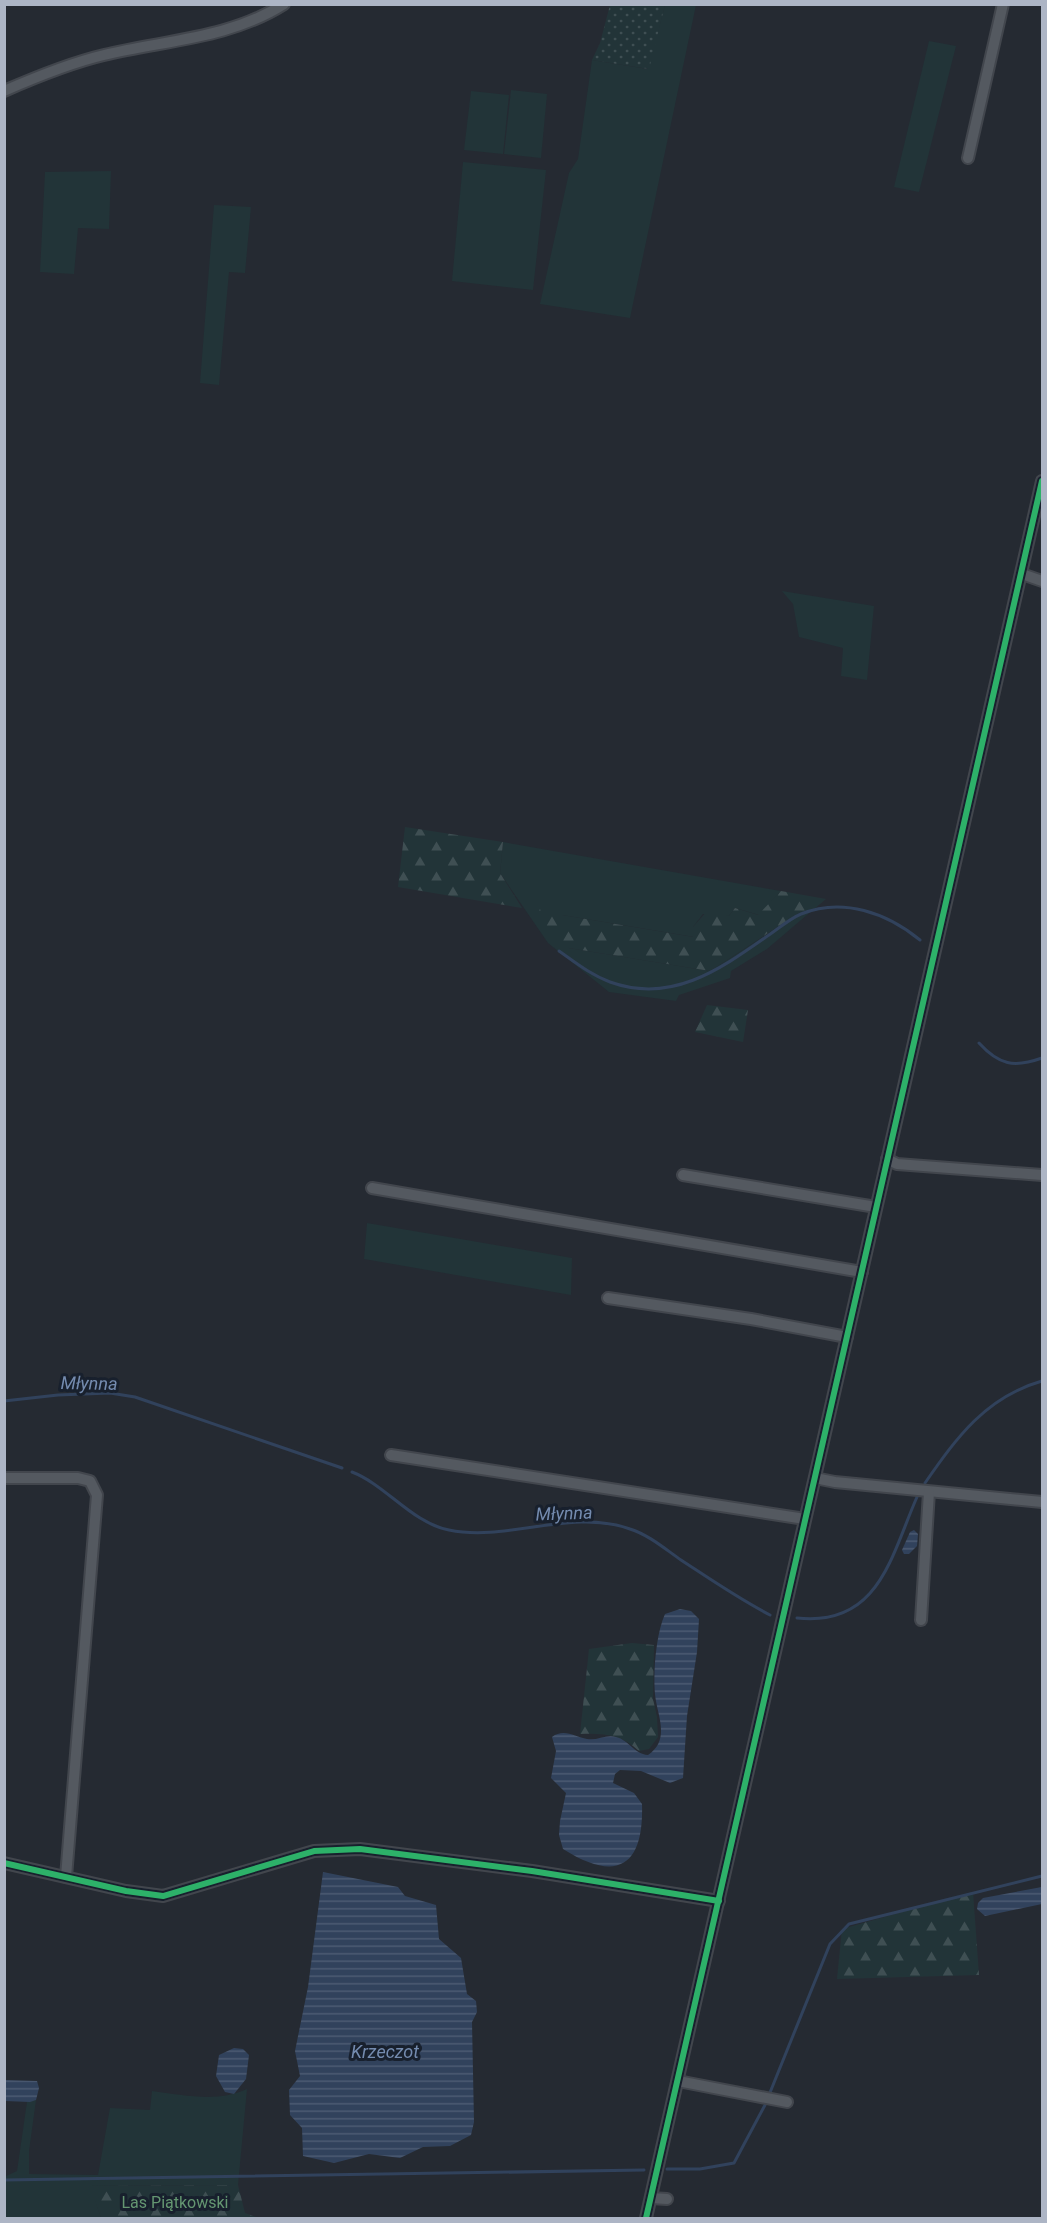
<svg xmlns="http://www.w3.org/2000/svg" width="1047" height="2223" viewBox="0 0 1047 2223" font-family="Roboto,sans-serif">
<defs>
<pattern id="forest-firs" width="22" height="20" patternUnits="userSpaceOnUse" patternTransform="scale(1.5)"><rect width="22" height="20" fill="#223438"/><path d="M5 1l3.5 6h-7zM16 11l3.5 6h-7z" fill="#3f4f53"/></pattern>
<pattern id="park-dots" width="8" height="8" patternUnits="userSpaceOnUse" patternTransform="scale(1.5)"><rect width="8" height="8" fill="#223438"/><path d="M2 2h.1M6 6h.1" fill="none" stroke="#3f4f53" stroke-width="1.8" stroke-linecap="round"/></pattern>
<pattern id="water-rules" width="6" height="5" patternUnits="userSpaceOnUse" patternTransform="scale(1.5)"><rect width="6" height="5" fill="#31425c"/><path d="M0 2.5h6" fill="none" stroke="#4c5b72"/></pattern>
</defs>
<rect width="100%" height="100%" fill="#252a32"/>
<g fill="#223438">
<path d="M665 5H696L630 318 540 304 569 173 578 159 592 60 648 69Z"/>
<path d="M929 41 956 46 919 192 894 187Z"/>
<path d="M511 90 547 94 541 158 504 154Z"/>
<path d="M471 91 509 95 503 154 464 150Z"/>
<path d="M463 162 546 170 533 290 452 281Z"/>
<path d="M111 171 109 229 78 228 74 274 40 272 45 172Z"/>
<path d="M214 205 251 207 245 273 229 272 219 385 200 383Z"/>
<path d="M782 591 874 606 867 680 841 676 843 648 799 637 793 604Z"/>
<path d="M503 842 781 891 759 915 735 908 729 916 703 914 693 927 694 937 562 915 569 948 710 971 800 913 814 909 767 949 731 971 730 978 679 995 676 1001 609 992 548 943 500 873Z"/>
<path d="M367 1223 572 1258 571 1295 364 1259Z"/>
<path d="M247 2089 238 2185 91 2186 101 2218H5L4 2177 17 2171 27 2102 36 2100 29 2151V2174L98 2175 110 2108 150 2110 152 2091C184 2095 217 2103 247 2089Z"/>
</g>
<g fill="url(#forest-firs)">
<path d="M405 827 503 842 500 873 522 908 398 887Z"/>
<path d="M781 891 826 899 814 909 799 913 710 971 569 948 553 935 536 916 540 909 552 905 562 915 693 937V927L708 910 729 916 735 908 758 915Z"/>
<path d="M707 1005 748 1010 743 1042 695 1032Z"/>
<path d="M632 1643 654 1645 653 1699 657 1717 658 1737 649 1749 639 1751C621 1734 603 1733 580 1734L589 1649Z"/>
<path d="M973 1892 979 1975 837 1979 842 1929Z"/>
<path d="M238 2185 245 2213 259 2218H101L90 2186Z"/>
</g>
<path fill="url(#park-dots)" d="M610 5H665L649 69 592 60 600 43Z"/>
<g fill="url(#water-rules)">
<path d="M914 1530 918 1534 917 1546 909 1554H904L902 1550 910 1532Z"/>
<path d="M680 1609 691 1611 699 1619 697 1652 687 1716 683 1778 670 1783 641 1771 620 1770 615 1774 613 1783 634 1793 642 1804C644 1867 617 1883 563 1849L559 1835 560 1821 566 1793 551 1778 556 1751 552 1737C564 1728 575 1737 587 1739 597 1741 606 1734 616 1737 629 1740 634 1754 648 1755 671 1739 657 1716 655 1694 653 1672 656 1634 665 1614Z"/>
<path d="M323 1872 398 1887 405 1896 436 1905 439 1939 461 1958 467 1994 476 2001 477 2012 472 2022 474 2122 471 2135 450 2146 423 2147 400 2158 369 2154 334 2163 303 2156 302 2128 290 2115 289 2090 300 2076 295 2051 308 1987Z"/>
<path d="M1042 1887V1904L985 1916 977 1909 978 1903 983 1898Z"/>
<path d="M234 2048 243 2049 249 2055 246 2079 234 2094 225 2092 216 2076 219 2055Z"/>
<path d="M5 2080 37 2081 39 2088 36 2100 30 2102 5 2101Z"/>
</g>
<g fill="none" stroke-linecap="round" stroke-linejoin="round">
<g stroke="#31425c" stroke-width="3">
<path d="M559 951C576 963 591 975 610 982 671 1004 719 970 766 937 777 930 789 919 801 914 843 897 887 913 920 940"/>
<path d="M979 1043C999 1065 1014 1068 1042 1058"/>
<path d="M4 1401 58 1395 110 1393 135 1397 342 1468"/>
<path d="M352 1472C386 1485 412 1523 449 1530 508 1542 572 1508 630 1529 649 1535 665 1549 681 1560 710 1579 739 1599 770 1615"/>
<path d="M925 1483C957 1437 986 1397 1042 1381"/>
<path d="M797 1618C879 1627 891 1556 917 1497"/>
<path d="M769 2095 830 1944 849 1924 1042 1876"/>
<path d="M667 2169H700L734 2163 765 2105"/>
<path d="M4 2180 644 2170"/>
</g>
<g stroke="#42464d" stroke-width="14">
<g id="minor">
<path d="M4 91C36 77 70 63 104 55 165 40 229 39 284 4"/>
<path d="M968 158 1003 4"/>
<path d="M1022 574 1042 581"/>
<path d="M887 1159 897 1164 1042 1175"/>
<path d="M683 1175 876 1207"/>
<path d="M372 1188 862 1272"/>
<path d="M608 1298 751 1319 847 1337"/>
<path d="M391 1455 805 1519"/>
<path d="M4 1478H78L90 1481 97 1495 66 1877"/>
<path d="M815 1478 835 1482 1042 1502"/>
<path d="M921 1620 929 1492"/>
<path d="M4 1863 126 1891 163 1896 314 1851 360 1849 532 1871 719 1901"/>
<path d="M678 2081 787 2102"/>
<path d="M651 2198 667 2199"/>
<path d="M646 2218 1042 481"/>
</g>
</g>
<use href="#minor" stroke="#545960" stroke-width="10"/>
<g stroke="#18202d" stroke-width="10">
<g id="cycleway">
<path d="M4 1863 126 1891 163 1896 314 1851 360 1849 532 1871 719 1901"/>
<path d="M646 2218 1042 481"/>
</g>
</g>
<use href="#cycleway" stroke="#2db169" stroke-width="6"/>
</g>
<g text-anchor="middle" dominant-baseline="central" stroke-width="6" stroke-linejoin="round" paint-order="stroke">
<g font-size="16" fill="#649671" stroke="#18202d">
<text x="175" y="2202">Las Piątkowski</text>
</g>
<g font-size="18" font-style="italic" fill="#748baf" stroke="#18202d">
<text transform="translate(89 1383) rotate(1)">Młynna</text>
<text transform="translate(564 1513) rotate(-2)">Młynna</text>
<text x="385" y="2051">Krzeczot</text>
</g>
</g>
<rect width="1047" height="2223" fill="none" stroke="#adb5c5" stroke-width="12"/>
</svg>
